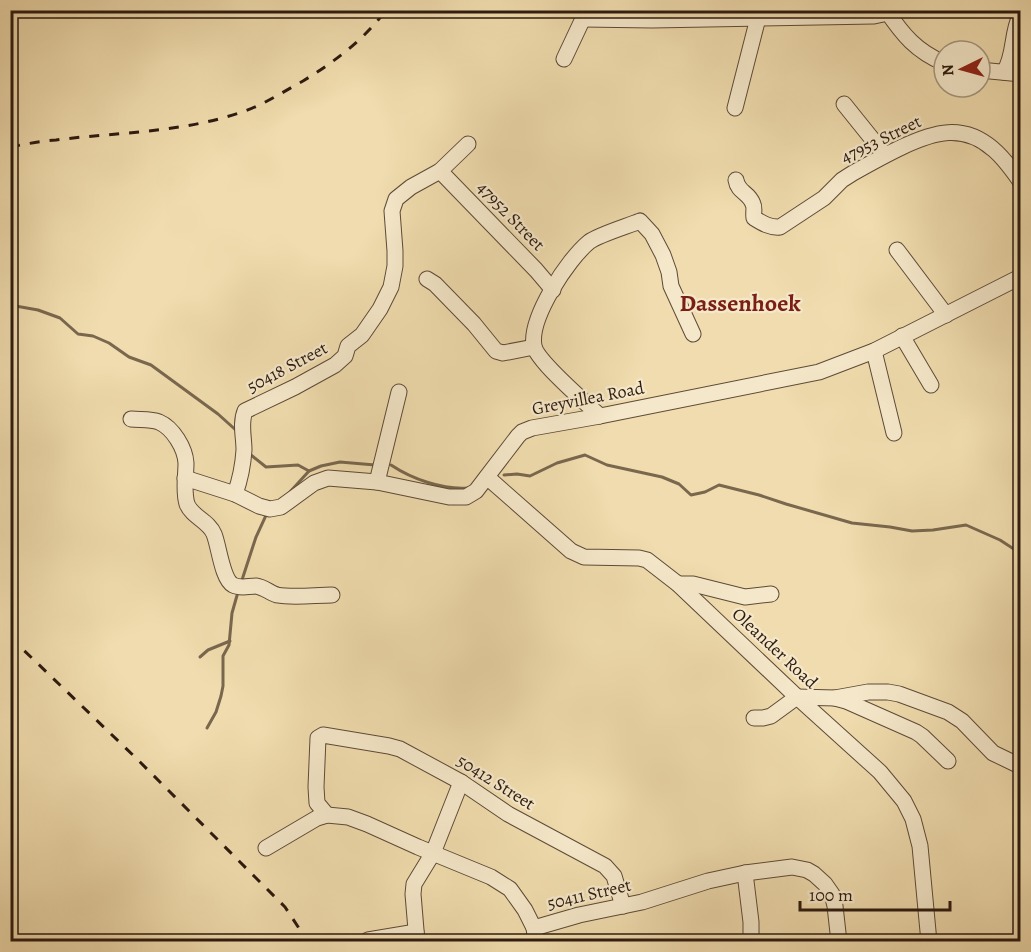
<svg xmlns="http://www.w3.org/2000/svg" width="1031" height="952" viewBox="0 0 1031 952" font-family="Alegreya,serif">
<rect width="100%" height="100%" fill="#f0dcae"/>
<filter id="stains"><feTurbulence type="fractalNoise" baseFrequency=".00333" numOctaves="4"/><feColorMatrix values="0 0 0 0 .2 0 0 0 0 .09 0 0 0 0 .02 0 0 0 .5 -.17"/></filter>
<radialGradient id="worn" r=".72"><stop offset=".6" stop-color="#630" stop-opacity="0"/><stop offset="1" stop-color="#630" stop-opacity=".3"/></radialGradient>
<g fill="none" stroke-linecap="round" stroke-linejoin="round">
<g stroke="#79674e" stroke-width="3">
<path d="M10 305 38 310 60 318 78 334 93 336 109 343 129 357 151 365 218 414 238 432"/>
<path d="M251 455 266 467 298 465 309 471"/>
<path d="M391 465C412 479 443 490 468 488"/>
<path d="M504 475 517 474 530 476 557 463 585 455 607 465 662 477 679 484 691 495 705 492 719 485 759 495 786 504 852 523 890 527 912 531 933 530 966 525 1000 540 1020 553"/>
<path d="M289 493 309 471 321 466 340 462 375 465"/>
<path d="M241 583 256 537 267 513"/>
<path d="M200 657 208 650 230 641"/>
<path d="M207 728 216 712 221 696 223 686V656L229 645 232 613 238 592"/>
</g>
<g stroke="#5d4a38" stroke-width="17">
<g id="minor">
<path d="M886 10C903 35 916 51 944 63"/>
<path d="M583 19 652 20 874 16 888 13"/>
<path d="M564 59 587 10"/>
<path d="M980 70 1020 74"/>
<path d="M1004 72C1015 56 1011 34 1020 16"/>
<path d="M844 104 885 155"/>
<path d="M735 108 758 18"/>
<path d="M440 171 536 270 553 290"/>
<path d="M736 180C738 193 749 192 753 204 755 208 753 213 754 218 762 223 770 228 780 227L824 198 842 180 853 173C869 164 885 155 902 147 934 132 963 123 993 149 1004 158 1013 171 1020 181"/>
<path d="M897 250 946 315"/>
<path d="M427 279 435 284 474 324 496 351 503 353 534 347"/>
<path d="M902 336 931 385"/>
<path d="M874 351 894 433"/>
<path d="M600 416C587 404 537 361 534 346 529 318 568 259 589 242 598 235 628 226 640 221L652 234 663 255 669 272 671 286 693 334"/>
<path d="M131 419C140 420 151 419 159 422 173 428 185 448 186 463 186 476 183 491 187 504 192 517 209 521 214 534 219 546 222 579 233 585 241 589 248 586 256 586 264 587 270 593 277 595 293 598 316 595 332 595"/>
<path d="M487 477 571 551 584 557 639 558 647 560 678 584 797 697 880 772 904 801 913 819 920 846 929 942"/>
<path d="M185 478 235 494 259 506 270 509 281 507 314 483 328 478 377 482 449 497H466L476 491 518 436 522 432 532 428 600 416 819 372 874 351 1020 277"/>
<path d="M377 482 399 392"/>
<path d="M235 494C240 480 243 466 244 450 244 437 240 423 245 411L295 387 335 365 345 356 348 346 362 335 380 309 391 287 395 266V251L392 211 396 199 411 187 440 171 468 144"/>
<path d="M678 584H693L745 597 771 594"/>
<path d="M835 698 846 701 916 732 922 736 948 761"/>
<path d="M754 718H763L771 716 797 697 835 698 868 692H888L899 694 948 712 962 721 993 753 1020 766"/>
<path d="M327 815 317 803 316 787 318 738 323 735 389 746 400 749 461 782 508 814 605 866 614 876 623 906"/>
<path d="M266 848 317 818 327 815 348 817 367 824 418 847 491 877 510 889 525 910 534 928 536 942"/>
<path d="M745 873 751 922V942"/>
<path d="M534 928 579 915 642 902 708 881 745 873 792 867 807 870 814 874 825 884 832 894 835 906 839 942"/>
<path d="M368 940 416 932"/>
<path d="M417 942 413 894 414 884 433 853 461 782"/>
</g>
</g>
<use href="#minor" stroke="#f5e8ca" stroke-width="15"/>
<g stroke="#2c1a10" stroke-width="3" stroke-dasharray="10 10" stroke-linecap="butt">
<path d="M10 147C26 144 41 141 56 140 118 132 181 133 242 112 263 105 283 92 303 81 334 62 364 40 386 10"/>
<path d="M10 637 136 758 285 907 308 942"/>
</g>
</g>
<g text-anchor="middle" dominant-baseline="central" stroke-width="4.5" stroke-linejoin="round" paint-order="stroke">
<g font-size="18" fill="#2c1a10" stroke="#f5e8ca">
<text transform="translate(881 139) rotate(-26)">47953 Street</text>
<text transform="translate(511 216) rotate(46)">47952 Street</text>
<text transform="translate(287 367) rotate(-28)">50418 Street</text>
<text transform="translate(588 398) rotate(-11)">Greyvillea Road</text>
<text transform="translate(775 648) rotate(43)">Oleander Road</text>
<text transform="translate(496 782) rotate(32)">50412 Street</text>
<text transform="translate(589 894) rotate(-13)">50411 Street</text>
</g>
<g font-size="24" font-weight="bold" fill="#7a1f14" stroke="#f5e8ca">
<text x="740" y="303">Dassenhoek</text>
</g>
</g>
<rect width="1031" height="952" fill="none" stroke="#f0dcae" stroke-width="36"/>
<rect x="12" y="12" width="1007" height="928" fill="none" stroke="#2c1a10" stroke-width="3"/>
<rect x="18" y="18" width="995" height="916" fill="none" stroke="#2c1a10" stroke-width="1.5"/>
<g transform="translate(962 69) rotate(265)"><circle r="28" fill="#f5e8ca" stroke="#a59680" stroke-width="1.5"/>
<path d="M0-4.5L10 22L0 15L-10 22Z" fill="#8f2418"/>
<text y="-9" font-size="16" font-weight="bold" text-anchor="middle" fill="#2c1a10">N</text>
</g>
<path d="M800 901v9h150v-9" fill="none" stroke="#2c1a10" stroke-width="3"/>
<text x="809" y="901" font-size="18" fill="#2c1a10" stroke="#f5e8ca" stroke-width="4.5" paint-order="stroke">100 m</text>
<rect width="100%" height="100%" filter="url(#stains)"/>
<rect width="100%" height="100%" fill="url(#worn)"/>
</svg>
